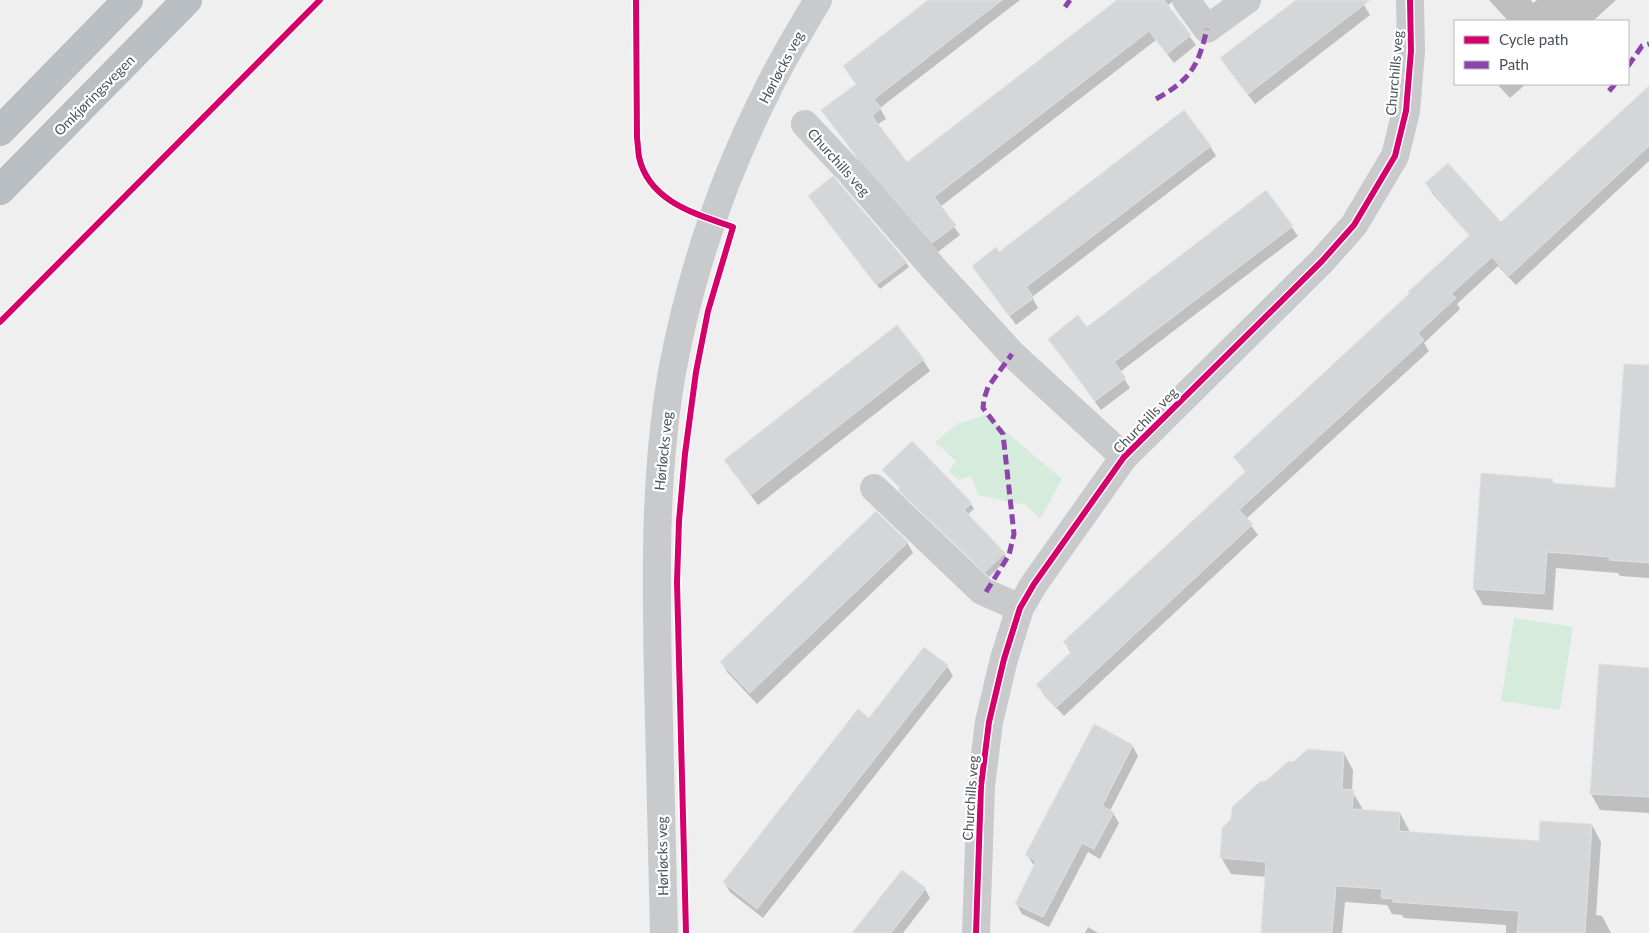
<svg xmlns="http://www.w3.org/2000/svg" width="1649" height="933" viewBox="0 0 1649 933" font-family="Lato,sans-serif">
<rect width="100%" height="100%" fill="#efefef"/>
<g fill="#d5ecdd">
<path d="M986 415 1062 479 1040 519 1026 505 978 495 971 476 958 480 949 471 956 461 935 442 957 424Z"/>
<path d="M1514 618 1573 627 1560 710 1501 701Z"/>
</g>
<g fill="#0003">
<path d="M931 0H1020L880 108 886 119 877 125 907 164 1119 0H1174L1167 6 1196 45 1174 63 1156 40 940 207 960 235 938 252 860 162 823 111 857 85 844 67Z"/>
<path d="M1297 0H1361L1370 15 1255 104 1228 69 1222 58Z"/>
<path d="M1489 0H1531L1533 3 1537 0H1616L1593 21H1508Z"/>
<path d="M1497 84H1526L1510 98Z"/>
<path d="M1649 105V161L1516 285 1498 266 1457 304 1460 309 1424 343 1429 351 1246 519 1258 535 1064 716 1044 695 1038 685 1071 653 1064 642 1246 473 1235 457 1411 294 1470 236 1432 193 1427 183 1501 224Z"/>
<path d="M1210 146 1216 156 1032 297 1038 308 1016 325 973 266Z"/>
<path d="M1266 192 1298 236 1120 372 1130 388 1101 410 1049 339 1087 328Z"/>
<path d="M809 197 906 262 909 267 880 289Z"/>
<path d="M897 327 923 360 930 371 758 505 732 471 725 460Z"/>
<path d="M1649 367V578L1620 576 1618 573 1556 568 1553 610 1483 605 1474 589 1552 480 1555 485 1616 489Z"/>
<path d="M884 470 971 504 974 509 967 515 1004 553 1007 559 989 577 903 495 901 489Z"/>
<path d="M907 542 913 553 757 704 728 673 721 662Z"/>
<path d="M925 648 947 666 953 676 763 918 730 892 724 882 869 719Z"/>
<path d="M1649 669V813L1600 810 1591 794Z"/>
<path d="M1132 745 1138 756 1110 811 1113 813 1119 823 1100 859 1088 852 1049 927 1022 914 1016 903 1035 867 1027 855Z"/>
<path d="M1344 753 1353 770 1352 791 1362 808V811L1400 813 1409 830V833L1540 842 1592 825 1601 842 1596 915 1602 916 1611 933H1506V925L1404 918 1402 915 1392 914 1387 905 1345 902 1342 933H1263L1267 877 1231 874 1221 857Z"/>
<path d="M925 889 930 898 903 933H854Z"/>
<path d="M1088 927 1098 933H1085Z"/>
</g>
<g fill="#d5d6d8" stroke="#e0e1e1">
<path d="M928 0H1002L874 99 881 108 872 116 907 162 1117 0H1164L1191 35 1167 54 1149 31 934 197 956 225 932 243 853 152 821 110 856 84 843 66Z"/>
<path d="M1296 0H1370L1248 94 1220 58Z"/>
<path d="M1649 86V146L1509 276 1492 257 1451 294 1456 298 1418 333 1424 340 1239 510 1253 524 1057 707 1036 685 1072 651 1063 642 1246 471 1233 457 1410 293 1408 292 1470 235 1425 183 1448 163 1501 222Z"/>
<path d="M1184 110 1211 146 1026 287 1034 298 1009 316 972 266 996 247 999 252Z"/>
<path d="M833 176 907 262 876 285 808 196Z"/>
<path d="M1266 190 1293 226 1114 362 1126 378 1095 401 1048 339 1078 315 1087 327Z"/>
<path d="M897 325 924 359 751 495 724 460Z"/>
<path d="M1624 364 1649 365V563L1609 560 1610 557 1547 552 1544 594 1473 589 1481 473 1553 479 1552 483 1615 488Z"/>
<path d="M912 441 972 503 964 510 1005 553 985 572 898 490 900 488 882 470Z"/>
<path d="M876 511 908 542 750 693 720 662Z"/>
<path d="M924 647 948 665 757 909 723 882 858 709 869 718Z"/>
<path d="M1599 664 1649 668V797L1590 794Z"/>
<path d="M1094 724 1133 745 1102 806 1114 812 1094 849 1082 843 1043 917 1015 904 1036 861 1025 855Z"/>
<path d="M1308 749 1344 752 1342 789 1354 790 1352 809 1400 812 1399 831 1539 841 1540 821 1592 824 1585 933H1517L1519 911 1393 902V899L1381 898 1382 889 1336 886 1332 933H1261L1266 862 1220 858 1222 828 1231 819 1232 807 1261 781H1266L1289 761 1293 762Z"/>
<path d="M902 870 926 888 891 933H852Z"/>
</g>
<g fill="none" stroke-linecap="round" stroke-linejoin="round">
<g stroke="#b4b9bd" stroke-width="30">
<g id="highway">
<path d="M0 131 128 0"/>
<path d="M0 190 187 0"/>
</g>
</g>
<g stroke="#c9cacc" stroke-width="28">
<path d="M1186 0 1207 29 1247 0"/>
<path d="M805 124 851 173 935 270 1012 354 1124 457"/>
<path d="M874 488 982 591 1020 608"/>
<path d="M664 933C662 849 660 765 658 681 656 578 654 475 672 372 690 276 722 180 766 93 781 61 800 31 818 0"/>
<path d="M976 933 981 786 989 722 1004 659 1020 608 1034 584 1124 457 1322 261 1354 225 1395 156 1406 111 1411 51 1410 0"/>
</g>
<use href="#highway" stroke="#babfc3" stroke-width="28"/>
<g stroke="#8e44ad" stroke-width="5" stroke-dasharray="10 5" stroke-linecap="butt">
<path d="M1065 7 1070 0"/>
<path d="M1628 66 1642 46 1649 44"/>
<path d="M1609 91 1615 84"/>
<path d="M1156 99C1190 80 1198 67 1207 29"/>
<path d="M986 592 1009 555 1014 534 1003 434 983 408 984 399 988 387 1012 354"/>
</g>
<g stroke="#fff" stroke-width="9">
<g id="cycleway">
<path d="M636 0 637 138C638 144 638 151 639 157 649 202 696 214 733 227L708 311 696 372 685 454 679 521 677 582 686 933"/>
<path d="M0 322 320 0"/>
<path d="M976 933 981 786 989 722 1004 659 1020 608 1034 584 1124 457 1322 261 1354 225 1395 156 1406 111 1411 51 1410 0"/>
</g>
</g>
<use href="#cycleway" stroke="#d6006c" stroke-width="6"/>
</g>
<g text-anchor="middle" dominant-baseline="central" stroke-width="4.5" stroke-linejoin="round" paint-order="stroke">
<g font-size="14" fill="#485159" stroke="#fff">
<text transform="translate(781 67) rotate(-62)">Hørløcks veg</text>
<text transform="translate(1394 73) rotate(-85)">Churchills veg</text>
<text transform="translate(94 95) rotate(-45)">Omkjøringsvegen</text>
<text transform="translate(839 162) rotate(48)">Churchills veg</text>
<text transform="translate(1145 420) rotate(-46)">Churchills veg</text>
<text transform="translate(663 451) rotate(-84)">Hørløcks veg</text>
<text transform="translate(970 798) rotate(-86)">Churchills veg</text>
<text transform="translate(662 856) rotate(-91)">Hørløcks veg</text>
</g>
</g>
<rect x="1454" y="20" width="175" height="65" fill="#ffffff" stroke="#b6b9bd"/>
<rect x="1464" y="36" width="25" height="8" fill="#d6006c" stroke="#b6b9bd"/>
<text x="1499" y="45" font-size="15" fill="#485159">Cycle path</text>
<rect x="1464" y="61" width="25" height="8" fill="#8e44ad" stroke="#b6b9bd"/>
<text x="1499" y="70" font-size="15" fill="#485159">Path</text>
</svg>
